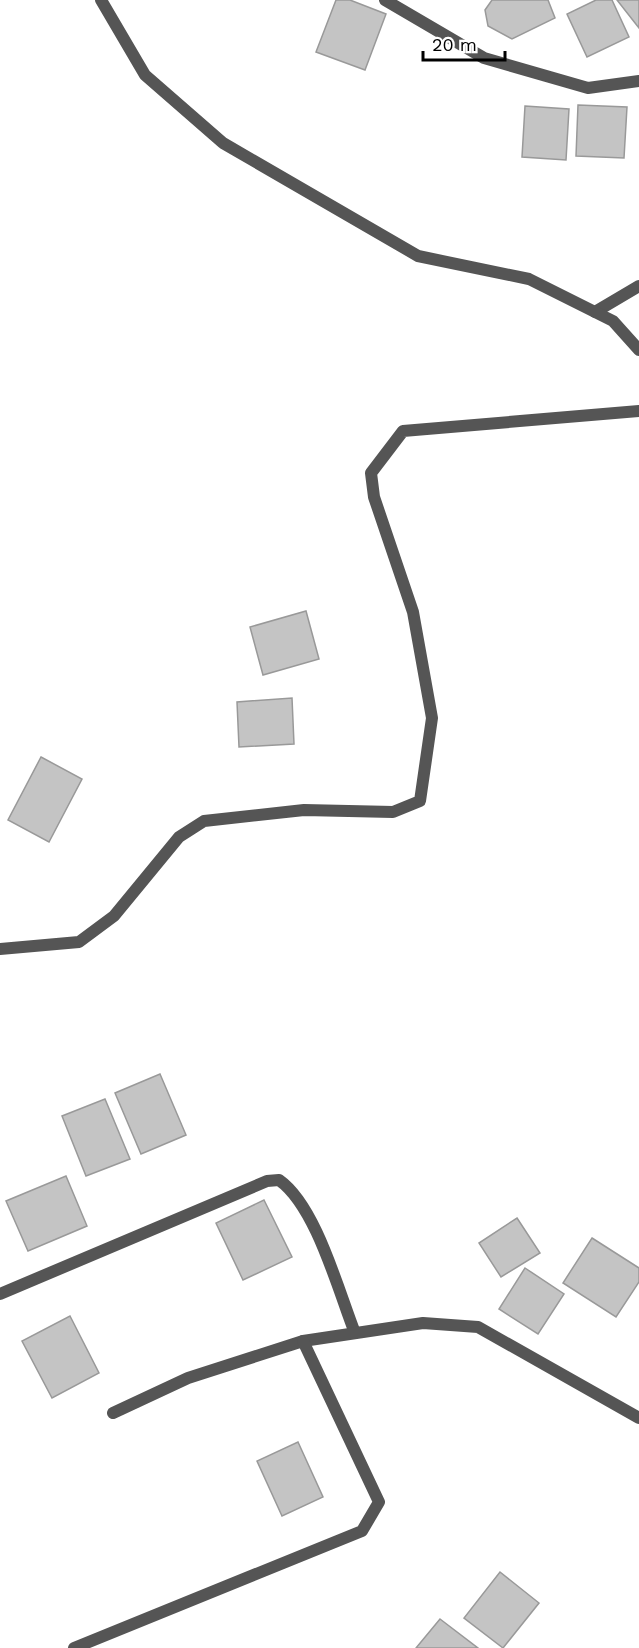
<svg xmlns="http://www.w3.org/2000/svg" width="639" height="1648" viewBox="0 0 639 1648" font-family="'Work Sans',sans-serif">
<rect width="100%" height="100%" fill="#fff"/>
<g fill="#c4c4c4" stroke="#999" stroke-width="1.5">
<path d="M336 0H350L386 14 365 70 316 52Z"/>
<path d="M492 0H548L555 18 512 39 488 26 485 10Z"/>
<path d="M596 0H612L629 37 587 57 567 14Z"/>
<path d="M617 0H639V28Z"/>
<path d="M578 105 627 107 624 158 576 156Z"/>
<path d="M525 106 569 109 566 160 522 157Z"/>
<path d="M306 611 319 659 263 675 250 627Z"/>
<path d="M292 698 294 744 239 747 237 702Z"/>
<path d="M41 757 82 779 49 842 8 820Z"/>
<path d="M160 1074 186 1135 141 1154 115 1093Z"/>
<path d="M105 1099 130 1159 86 1176 62 1116Z"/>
<path d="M66 1176 87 1226 28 1251 6 1201Z"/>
<path d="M264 1200 292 1257 243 1280 216 1223Z"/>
<path d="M517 1218 540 1253 501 1277 479 1243Z"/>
<path d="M592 1238 639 1268V1282L616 1317 563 1283Z"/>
<path d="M525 1268 564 1294 538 1334 499 1309Z"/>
<path d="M70 1316 99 1373 52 1398 22 1341Z"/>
<path d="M298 1442 323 1497 282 1516 257 1461Z"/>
<path d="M500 1572 539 1603 503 1648 464 1618Z"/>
<path d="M440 1619 478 1648H416Z"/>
</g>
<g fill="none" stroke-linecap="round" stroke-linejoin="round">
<g stroke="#555" stroke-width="12">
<path d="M385 0 484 58 588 88 639 81"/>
<path d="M595 312 639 286"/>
<path d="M0 949 79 942 114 916 179 837 204 821 304 810 393 812 420 801 432 718 413 612 374 497 371 473 403 431 639 411"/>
<path d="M0 1294 267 1181 279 1180C316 1206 338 1290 355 1333"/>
<path d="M113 1413 188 1378 303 1341 423 1323 478 1327 639 1418"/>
<path d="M74 1648 362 1531 379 1502 303 1341"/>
</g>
<path stroke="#555" stroke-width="12" d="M101 0 145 75 223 143 418 256 529 279 613 321 639 350"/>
</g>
<path d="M423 51v9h82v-9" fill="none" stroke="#000000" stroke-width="3"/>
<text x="432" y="51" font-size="18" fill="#000000" stroke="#ffffff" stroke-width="4.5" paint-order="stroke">20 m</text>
</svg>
